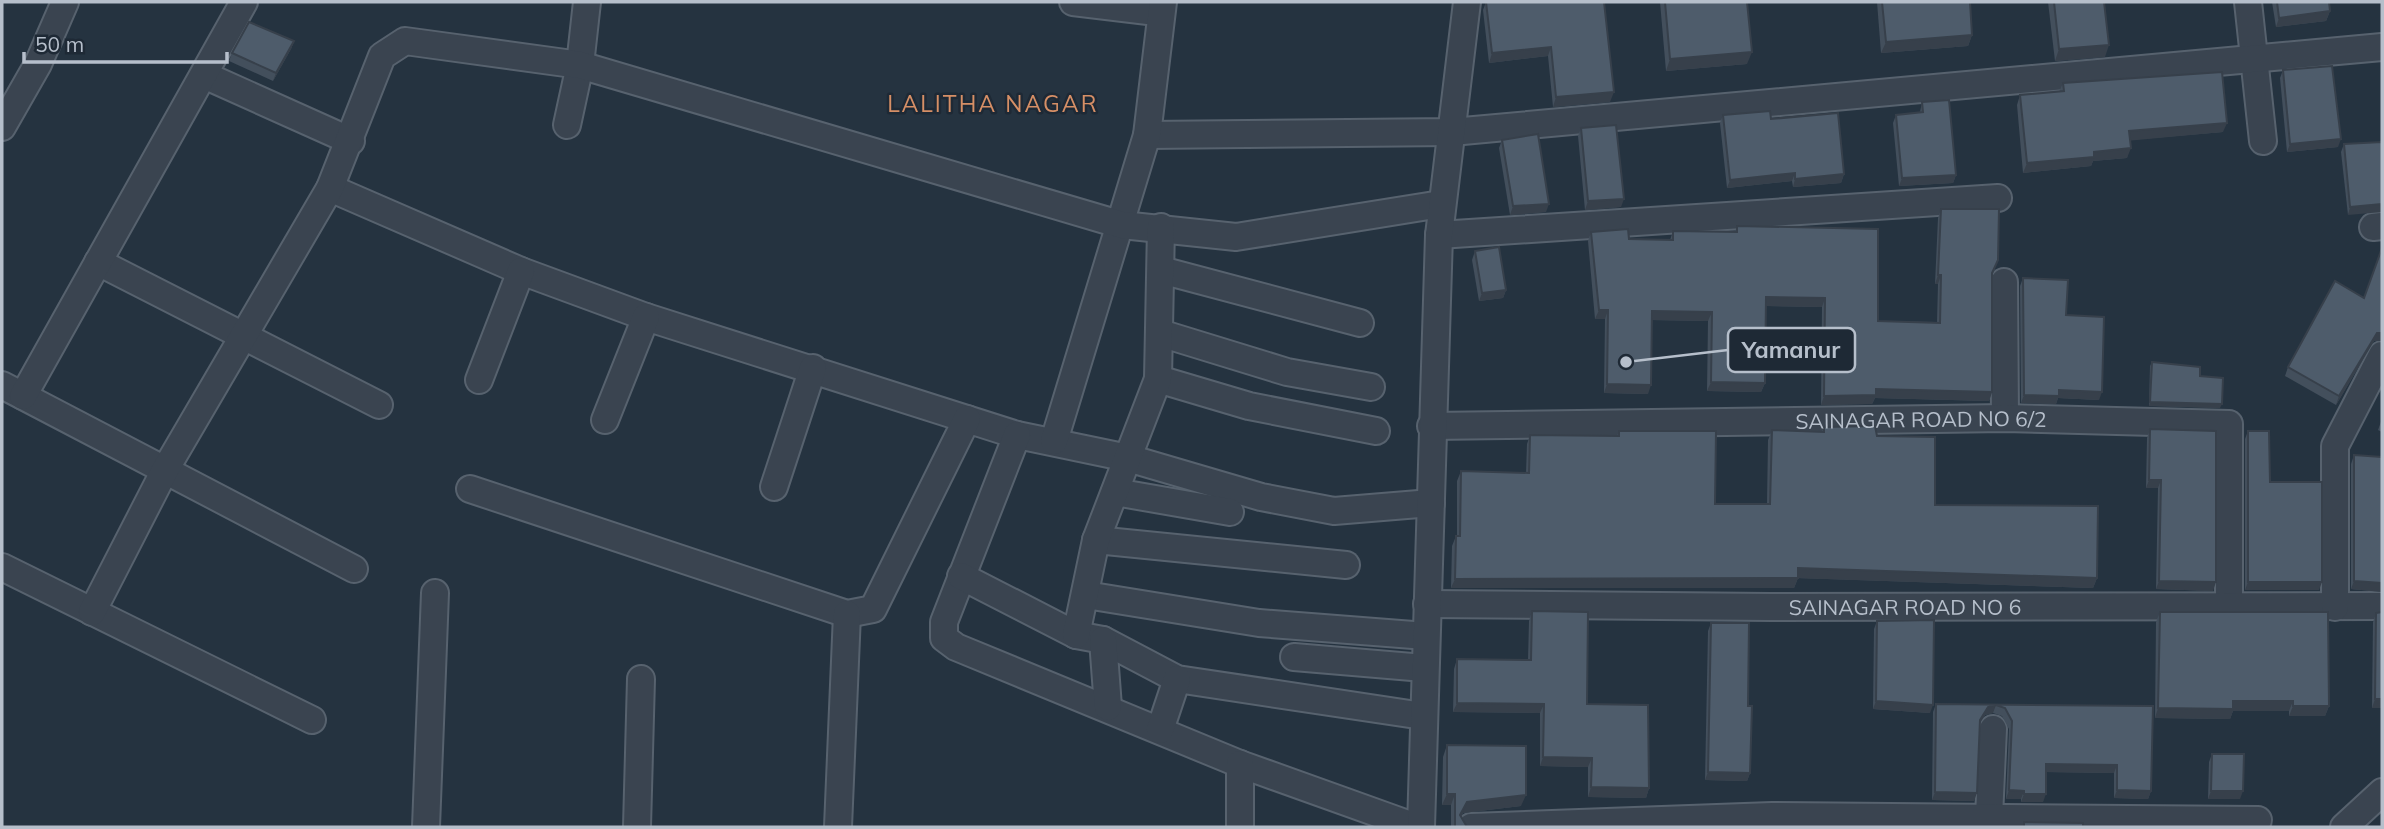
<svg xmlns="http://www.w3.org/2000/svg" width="2384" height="829" viewBox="0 0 2384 829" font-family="Mulish,sans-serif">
<rect width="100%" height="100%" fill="#253340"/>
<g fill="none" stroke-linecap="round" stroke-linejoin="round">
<g stroke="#57626e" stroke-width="30">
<g id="minor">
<path d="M1073 2 1148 11 1153 2"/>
<path d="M2248 2 2263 141"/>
<path d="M204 75 351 141"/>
<path d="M567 125 580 65 587 2"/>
<path d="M2 127 38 64 65 2"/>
<path d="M1147 135 1452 132 2382 47"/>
<path d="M330 188 521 271 646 317 1017 435 1128 458 1261 497 1334 511 1431 503"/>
<path d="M2373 227 2382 226"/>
<path d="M1439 235 1998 198"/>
<path d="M98 262 379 405"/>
<path d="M1161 270 1360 323"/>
<path d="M2004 282 2005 418"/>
<path d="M1160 333 1287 372 1371 387"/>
<path d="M1158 379 1249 406 1376 431"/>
<path d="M479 380 521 271"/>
<path d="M2 385 354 569"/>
<path d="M23 396 244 2"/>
<path d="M605 420 646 317"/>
<path id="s1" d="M1431 426 2005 418 2229 424V604"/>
<path d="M1017 435 944 622V638L956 647 1240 764 1416 827"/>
<path d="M1054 441 1147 135 1163 2"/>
<path d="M774 487 813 368"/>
<path d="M470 489 847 614 873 609 967 419"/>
<path d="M1115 492 1230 512"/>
<path d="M1096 540 1346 565"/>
<path d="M2 567 312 720"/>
<path d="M961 576 1076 635 1103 640 1177 679 1423 716"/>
<path d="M1086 595 1259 623 1426 636"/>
<path id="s2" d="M1427 604 1770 607 2382 606"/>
<path d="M2335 607V446L2382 355"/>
<path d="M92 612 165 470 330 188 382 56 405 41 580 65 1122 225 1236 237 1441 204"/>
<path d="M1076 635 1096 540 1158 379 1161 227"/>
<path d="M1103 640 1108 707"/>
<path d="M1294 657 1424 668"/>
<path d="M1160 730 1177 679"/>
<path d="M1989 817 1993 729"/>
<path d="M426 827 435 593"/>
<path d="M637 827 641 679"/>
<path d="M838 827 847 614"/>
<path d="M1240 827V764"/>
<path d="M1421 827 1439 235 1467 2"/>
<path d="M1471 827 1772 816 2258 820"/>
<path d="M2344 827 2382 792"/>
</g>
</g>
<use href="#minor" stroke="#3a4450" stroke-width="26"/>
</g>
<g fill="#434f5c">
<path d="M1486 2H1618L1604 3 1610 102 1553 107 1548 56 1489 63 1483 10Z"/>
<path d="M1660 2H1747V64L1666 71Z"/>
<path d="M1877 2H1970L1972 35 1968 46 1881 53Z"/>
<path d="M2048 2H2104L2105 57 2055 61Z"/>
<path d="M2272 2H2329L2330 11 2326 21 2276 27Z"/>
<path d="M294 41 291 49 273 81 229 61 232 53Z"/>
<path d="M2283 70 2338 147 2287 152 2280 78Z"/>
<path d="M2063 83 2223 132 2130 140 2127 158 2093 161 2091 166 2023 173 2017 105 2020 95 2059 92Z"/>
<path d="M1922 102 1956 175 1953 183 1899 186 1893 123 1896 115 1920 112Z"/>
<path d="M1723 115 1771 119 1844 174 1841 183 1793 187 1792 181 1727 188 1720 123Z"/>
<path d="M1581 128 1621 207 1585 210 1578 136Z"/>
<path d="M1502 140 1546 212 1510 215 1499 148Z"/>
<path d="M2382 142 2348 215 2341 152 2344 144Z"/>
<path d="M1941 209 1995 269 1992 276V392L1989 401 1875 398 1872 404 1821 405 1822 307 1766 306 1765 383 1761 392 1707 391 1708 321 1652 320 1648 394 1604 393 1605 319H1595L1588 241 1591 232 1629 239 1670 240 1673 231 1735 232 1737 226 1878 321 1937 322 1938 284H1935L1938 218Z"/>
<path d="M2382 248V341H2374L2336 405 2285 376 2288 367 2364 298Z"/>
<path d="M1475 251 1506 290 1503 298 1479 301 1472 260Z"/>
<path d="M2023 278 2066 315 2099 400 2058 398 2056 404 2021 403 2020 286Z"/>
<path d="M2152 362 2200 376 2220 408 2149 406 2150 366Z"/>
<path d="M2382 419V432L2378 430Z"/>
<path d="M1824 427 1877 436 1935 505 2097 578 2093 588 1798 578 1794 588H1451L1452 546 1456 536H1457V481L1461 471 1526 473 1527 444 1530 435 1617 436 1619 431 1715 504H1767L1768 440 1772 430 1822 431Z"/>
<path d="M2150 429 2213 591 2156 589 2158 488H2146L2147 438Z"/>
<path d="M2248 431 2270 482 2319 590H2245V439Z"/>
<path d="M2354 455 2382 592 2351 589V464Z"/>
<path d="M1532 611 1587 704 1649 788 1646 798 1588 797V767L1540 766V713L1453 712 1454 669 1457 659 1528 660 1529 621Z"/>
<path d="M2160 612 2329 706 2325 716H2289V711H2233L2230 719 2155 718 2156 622Z"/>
<path d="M2376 613 2382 708H2372L2373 622Z"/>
<path d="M1877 621 1930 713 1873 709 1874 629Z"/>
<path d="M1711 623 1748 706 1750 773 1747 781 1705 780 1708 631Z"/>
<path d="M1936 704 2153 706 2151 791 2148 799 2114 798V773L2046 772 2043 802H2021V799H2006L2009 729 2002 716 1993 713 1985 715 1980 723 1974 801 1932 800 1933 712Z"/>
<path d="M1447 745 1521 806 1463 813 1461 817 1467 827H1451V805H1442L1443 757Z"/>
<path d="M2212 754 2240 799H2208L2209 762Z"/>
</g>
<g fill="#37404b">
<path d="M2330 11 2326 21 2276 27 2279 18Z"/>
<path d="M1972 35 1968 46 1881 53 1886 42Z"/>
<path d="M294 41 291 49 273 81 276 73Z"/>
<path d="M2109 45 2105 57 2055 61 2059 49Z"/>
<path d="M1551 47 1548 56 1489 63 1492 53Z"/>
<path d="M1752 52 1747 64 1666 71 1670 59Z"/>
<path d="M1614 92 1610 102 1553 107 1556 97Z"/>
<path d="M2227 123 2223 132 2126 141 2129 131Z"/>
<path d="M2341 139 2338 147 2287 152 2290 144Z"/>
<path d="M2131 148 2127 158 2093 161 2091 166 2023 173 2027 163 2094 152Z"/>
<path d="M1795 173 1792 181 1727 188 1730 180Z"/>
<path d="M1844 174 1841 183 1793 187 1795 179Z"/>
<path d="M1956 175 1953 183 1899 186 1902 178Z"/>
<path d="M1624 199 1621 207 1585 210 1588 201Z"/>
<path d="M1549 204 1546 212 1510 215 1513 206Z"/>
<path d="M2382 204V212L2348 215 2350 207Z"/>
<path d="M1938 275H1941L1938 284H1935Z"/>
<path d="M1506 290 1503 298 1479 301 1482 293Z"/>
<path d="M1766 297 1825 298 1822 307 1763 306Z"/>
<path d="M1599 310H1608L1605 319H1595Z"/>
<path d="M1652 311 1712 312 1708 321 1649 320Z"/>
<path d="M2377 333H2382V341H2374L2336 405 2339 396Z"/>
<path d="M1711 382 1765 383 1761 392 1707 391Z"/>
<path d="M1607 384 1651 385 1648 394 1604 393Z"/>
<path d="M1876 389 1992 392 1989 401 1875 398 1872 404 1821 405 1824 396Z"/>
<path d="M2059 390 2102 392 2099 400 2058 398 2056 404 2021 403 2024 395Z"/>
<path d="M2150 402 2222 404 2220 408 2149 406Z"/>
<path d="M2149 480H2161L2158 488H2146Z"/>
<path d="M1798 568 2097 578 2093 588 1794 578Z"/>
<path d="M1798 578 1794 588H1451L1455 579Z"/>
<path d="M2159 581 2216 582 2213 591 2156 589Z"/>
<path d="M2354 581 2382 583V592L2351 589Z"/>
<path d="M2248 582H2322L2319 590H2245Z"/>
<path d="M2375 699H2382V708H2372Z"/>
<path d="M1876 701 1933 705 1930 713 1873 709Z"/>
<path d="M2233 701H2293L2289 711H2233L2230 719 2155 718 2158 708Z"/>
<path d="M1457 703 1544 704 1540 713 1453 712Z"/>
<path d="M1996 705 1993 713 1985 715 1977 728 1980 720 1988 707Z"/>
<path d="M2293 706H2329L2325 716H2289Z"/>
<path d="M1543 757 1592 758 1588 767 1540 766Z"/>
<path d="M2046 764 2117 765 2114 773 2043 772Z"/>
<path d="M1708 772 1750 773 1747 781 1705 780Z"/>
<path d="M1591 787 1649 788 1646 798 1588 797Z"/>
<path d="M2009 790 2024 791 2021 799H2006Z"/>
<path d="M2117 790 2151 791 2148 799 2114 798Z"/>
<path d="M2211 791H2243L2240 799H2208Z"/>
<path d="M1935 792 1977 793 1974 801 1932 800Z"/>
<path d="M1447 794H1455L1451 805H1442Z"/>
<path d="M2024 794H2046L2043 802H2021Z"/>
<path d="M1526 795 1521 806 1463 813 1455 827 1460 815 1467 802Z"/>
</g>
<g fill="#4e5c6b" stroke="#37404b" stroke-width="2">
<path d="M1486 2H1604L1614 92 1556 97 1551 47 1492 53Z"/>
<path d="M1665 2H1747L1752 52 1670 59Z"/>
<path d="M1882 2H1970L1972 35 1886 42Z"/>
<path d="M2054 2H2104L2109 45 2059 49Z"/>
<path d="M2277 2H2329L2330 11 2279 18Z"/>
<path d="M249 22 294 41 276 73 232 53Z"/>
<path d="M2332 66 2341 139 2290 144 2283 70Z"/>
<path d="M2222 72 2227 123 2129 131 2131 148 2094 152V157L2027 163 2020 95 2064 91 2063 83Z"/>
<path d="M1949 100 1956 175 1902 178 1896 115 1923 112 1922 102Z"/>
<path d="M1770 111 1771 119 1838 113 1844 174 1795 179V173L1730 180 1723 115Z"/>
<path d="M1616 125 1624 199 1588 201 1581 128Z"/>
<path d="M1538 134 1549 204 1513 206 1502 140Z"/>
<path d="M2382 142V204L2350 207 2344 144Z"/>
<path d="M1941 209H1999L1998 260 1992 273V392L1876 389V395L1824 396 1825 298 1766 297 1765 383 1711 382 1712 312 1652 311 1651 385 1607 384 1608 310H1599L1591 232 1628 229 1629 239 1673 240V231L1737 232V226L1878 229V321L1940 323 1941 275H1938Z"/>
<path d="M1499 247 1506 290 1482 293 1475 251Z"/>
<path d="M2382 248V333H2377L2339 396 2288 367 2335 281 2364 298Z"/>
<path d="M2023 278 2068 280 2066 315 2104 317 2102 392 2059 390V396L2024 395Z"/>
<path d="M2152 362 2200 367V376L2223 378 2222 404 2150 402Z"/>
<path d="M1875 426 1877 436 1935 437V505L2098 506 2097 578 1798 568V578L1455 579 1456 536H1460L1461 471 1529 473 1530 435 1619 436V431H1716L1715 504H1770L1772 430 1824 432V427Z"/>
<path d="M2150 429 2216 431V582L2159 581 2161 480H2149Z"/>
<path d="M2248 431H2269L2270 482H2322V582H2248Z"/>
<path d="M2354 455 2382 457V583L2354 581Z"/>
<path d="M1532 611 1588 612 1587 704 1648 705 1649 788 1591 787 1592 758 1543 757 1544 704 1457 703V659L1531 660Z"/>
<path d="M2160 612H2328L2329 706H2293V701H2233V709L2158 708Z"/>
<path d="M2382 612V699H2375L2376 613Z"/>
<path d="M1934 620 1933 705 1876 701 1877 621Z"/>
<path d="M1711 623H1749L1748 706H1752L1750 773 1708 772Z"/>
<path d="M1936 704 2153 706 2151 791 2117 790V765L2046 764V794H2024V791L2009 790 2012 721 2005 708 1996 705 1988 707 1980 720 1977 793 1935 792Z"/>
<path d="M1447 745 1526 746V795L1467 802 1460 815 1467 827H1455V794H1447Z"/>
<path d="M2212 754H2244L2243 791H2211Z"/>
<path d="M2024 822 2083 823V827H2024Z"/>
</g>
<g text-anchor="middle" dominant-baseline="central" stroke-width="5" stroke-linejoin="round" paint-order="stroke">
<g font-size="21" fill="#b6bfcb" stroke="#1e2935">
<text stroke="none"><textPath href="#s1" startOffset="490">SAINAGAR ROAD NO 6/2</textPath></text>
<text stroke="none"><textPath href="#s2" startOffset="478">SAINAGAR ROAD NO 6</textPath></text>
</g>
<g font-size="23" letter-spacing="2" fill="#d68f66" stroke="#1e2935">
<text x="993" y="103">LALITHA NAGAR</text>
</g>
</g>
<path fill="none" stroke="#b6bfcb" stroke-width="2.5" d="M1626 362L1728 350"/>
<circle fill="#b6bfcb" stroke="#1e2935" stroke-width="2.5" cx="1626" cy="362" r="7"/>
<rect fill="#1e2935" stroke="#b6bfcb" stroke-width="2.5" x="1728" y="328" width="127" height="44" rx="7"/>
<g font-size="23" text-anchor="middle" font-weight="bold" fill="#b6bfcb">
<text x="1791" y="358">Yamanur</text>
</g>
<rect width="2384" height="829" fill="none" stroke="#b6bfcb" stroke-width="7"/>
<path d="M24 52v10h203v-10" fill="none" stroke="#b6bfcb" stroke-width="3.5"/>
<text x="35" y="52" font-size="21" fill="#b6bfcb" stroke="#1e2935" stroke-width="5" paint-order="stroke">50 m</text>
</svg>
